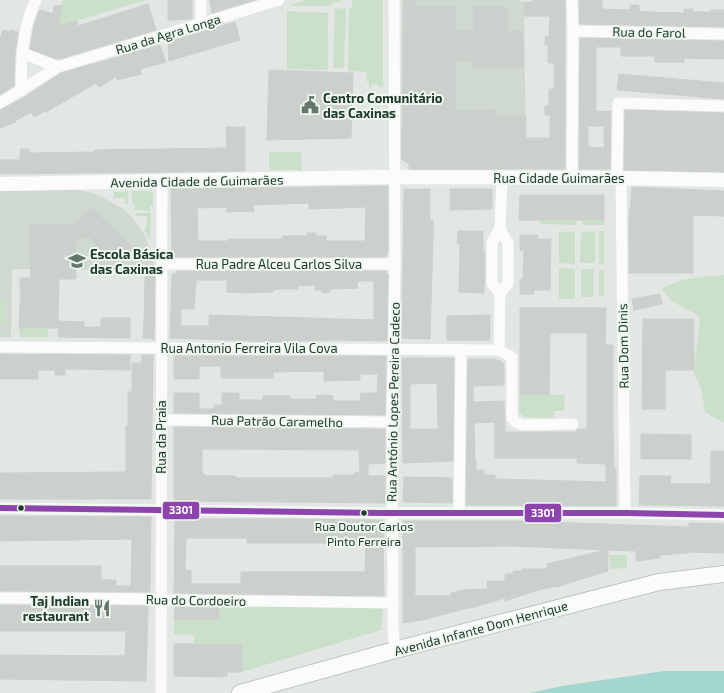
<svg xmlns="http://www.w3.org/2000/svg" width="724" height="693" viewBox="0 0 724 693" font-family="'Exo 2',sans-serif">
<rect width="100%" height="100%" fill="#e2e7e3"/>
<g fill="#cfd9d2">
<path d="M402 0H517L524 2 526 169 412 170 409 169V161H404L401 159Z"/>
<path d="M76 190 88 192 100 196 122 208 131 216 144 234 153 257 154 270 12 269 11 337H0V191Z"/>
</g>
<g fill="#cbe0cb">
<path d="M63 0H146L59 26Z"/>
<path d="M306 0H342V1H339V3L335 2 334 4 331 3V6H293L292 4Z"/>
<path d="M350 0H383V87H378V84L375 83V85L371 84V88H369V82H367L366 72 348 71 349 9 352 6V0Z"/>
<path d="M335 8 346 9 344 68H333Z"/>
<path d="M287 11 328 13V70L287 69Z"/>
<path d="M269 152H301L302 170H269Z"/>
<path d="M132 191H150L153 193V206H150V211L135 210V205H132Z"/>
<path d="M114 192H128V204H125V198H114Z"/>
<path d="M136 213H151L150 240 145 231V227H147V216H136Z"/>
<path d="M540 220H576V225L540 224Z"/>
<rect x="582" y="220" width="22" height="5"/>
<path d="M595 231V263H580L581 232Z"/>
<rect x="599" y="231" width="5" height="33"/>
<path d="M559 232H575V264L559 263Z"/>
<path d="M559 268 575 269V299H559Z"/>
<rect x="581" y="269" width="13" height="28"/>
<rect x="599" y="270" width="5" height="26"/>
<path d="M724 275V423L705 412 701 388 694 373 700 317 672 301 662 289C682 277 701 277 724 275Z"/>
<path d="M50 296 48 337H20L19 328 41 329 42 316Z"/>
<rect x="0" y="299" width="6" height="25"/>
<path d="M520 394 565 395 564 411H554L553 418 524 417 519 412Z"/>
<path d="M610 555H627V568L610 569Z"/>
<path d="M219 605 383 607 381 630 242 672V644H194V635L174 634V620H219Z"/>
</g>
<path fill="#a2d6cf" d="M664 671H724V693H529L562 686Z"/>
<g fill="#cbd0cc" stroke="#cbd0cc" fill-rule="evenodd">
<path d="M168 0H192V19L168 20Z"/>
<path d="M210 0H255L212 13Z"/>
<path d="M404 0H416V7H455L456 31 474 30 473 7H507L508 32 523 31V67H472V61H455L456 111 496 110V116H526V138H550V115H545V106H549V89H554V63H548V45H545V37H549L550 16H524V2H532V0H565V169H409V164L402 159Z"/>
<path d="M579 0H602V9L630 10V5H639V11L647 12 684 13V9H693V12H711V10H724V27L580 24Z"/>
<path d="M148 4 156 30 63 58 56 59 30 49 34 25 40 10 53 14 54 5 62 6 59 26 77 21 78 26Z"/>
<path d="M235 22 240 40 169 61 168 42Z"/>
<path d="M3 30 10 32V30L18 32 15 54 14 86 0 95V39Z"/>
<path d="M580 38 724 41V59L684 58V62H655V56H621V47H596V112L611 111 610 169H579ZM588 126H604V148L588 147Z"/>
<path d="M160 45 166 62 140 69 141 74 117 80 116 77 99 87 96 83 46 112 45 111 34 117 31 112 15 121 16 122 0 128V110L25 97 61 73Z"/>
<path d="M269 70 353 73 351 138 267 140Z"/>
<path d="M619 74 724 83V99L617 90Z"/>
<path d="M625 110 724 113V172L624 170Z"/>
<path d="M226 127H245V171L0 174V160H20V149H29V153L94 152V150L227 148Z"/>
<path d="M388 186V251L385 257H172L171 189ZM309 203V209L366 207 365 241H326V236H316V233H307V236H282V239H228V241H198L197 208 227 207V212L254 211 253 205Z"/>
<path d="M632 187 724 191V216L693 215V273H629V222Z"/>
<path d="M404 189H430V220H433V238L430 339 402 338Z"/>
<path d="M450 189H492V209L450 210Z"/>
<path d="M520 195H604V220H519Z"/>
<path d="M91 207 136 251 123 264 111 251 108 255 104 253 89 237 76 239V279H59L58 321 84 322V327H101V318H130V338L58 337V328H19L21 286H20V278H31L29 225 75 224Z"/>
<path d="M458 231H483V253H485L484 293 459 292 460 244H457Z"/>
<path d="M520 235H538L537 239H551L550 290H534V294H520V279H523L524 250 520 251Z"/>
<path d="M144 270H155L154 339 143 338 144 324 145 279Z"/>
<path d="M176 271H385L388 275 387 341 333 340 278 342 170 338 172 274H176ZM196 280H227V292L245 293 273 292V290L280 289H298V286L315 285V290H322V293L330 292V289L358 288 357 281H374V320L209 315V326H181V309H194Z"/>
<path d="M660 294 662 304 634 310 632 299Z"/>
<path d="M520 308H606L605 345H613V430L614 468H616V506L466 505 468 359H495L502 362 504 366V385L473 386V402L504 401 505 432H577V429H587V333H550L549 395 520 394ZM495 422V458H577V463L606 464V482L495 479V475H484V470H476V459H475L474 423Z"/>
<path d="M490 315V340H447V316Z"/>
<path d="M643 319H694V370H665V409H642Z"/>
<path d="M0 354 130 355V370L65 369V375H55V370H38V379H0Z"/>
<path d="M142 355H153L151 499H0V473L126 472V426H128V392H132V363H141Z"/>
<path d="M174 356H386L385 415 174 413V393H199V409H214V405H222V393H239V400H263V396H290V399H316L317 395H325L333 396V401H360L361 393H377L378 374H360V380L324 381V371L273 372V378H221V366H199V379H174Z"/>
<path d="M402 358H454L453 461 403 463ZM437 383 438 429H410V384Z"/>
<path d="M174 427 385 429V463L368 464V476H385V503L174 501ZM202 449 359 450 360 472 354 473V475H333V478H236V476H206L202 472Z"/>
<path d="M641 434 691 435V459H641Z"/>
<path d="M711 451H724V506L639 505 640 476H671L670 484H711Z"/>
<path d="M404 477 452 478V503L403 502Z"/>
<path d="M0 516 151 517 150 592 0 591V566H101V580H116V586H131L132 539 0 541Z"/>
<path d="M175 519H270L383 520 384 596 174 593ZM186 538H247V543H366L365 572H241V584H191V570H185Z"/>
<path d="M403 521H517L689 527V523L724 524V553L688 552V553L660 555V558L636 561V551L608 550V571L556 587V586L538 590 505 601V598L471 608V607L423 620 403 623ZM513 546 606 550 547 564V569H522V571H513V574H505V581H487L488 589 464 590 451 593V596H415V547Z"/>
<path d="M0 605 148 606 146 681 0 679V655L125 656 126 631H0Z"/>
<path d="M175 607 219 608V620H174Z"/>
<path d="M174 644H242V672H227V676H222V677L176 676 174 675Z"/>
</g>
<g fill="none" stroke-linecap="round" stroke-linejoin="round">
<g stroke="#bdc7c1" stroke-width="18">
<path id="secondary" d="M240 693 395 650 659 582 724 574"/>
</g>
<g stroke="#fbfbfb" stroke-width="11">
<path d="M201 0V18L203 23"/>
<path d="M394 0 395 264 392 422 393 603V629L395 650"/>
<path d="M573 31 724 34"/>
<path d="M22 53 58 67"/>
<path d="M21 91C21 61 22 27 36 0"/>
<path d="M0 103 58 67 279 0"/>
<path d="M572 178 573 31 572 0"/>
<path d="M617 178 618 103 724 106"/>
<path d="M621 178 625 513"/>
<path d="M162 264H395"/>
<path d="M500 293 492 284V242L500 229"/>
<path d="M0 347 499 350 512 357V418L516 422 522 425 573 424"/>
<path d="M499 350 500 293 508 284V243L500 229 502 178"/>
<path d="M162 420 392 422"/>
<path d="M0 508 380 513H628L724 515"/>
<path d="M459 513 461 350"/>
<path d="M0 598 161 599 171 600 393 603"/>
<path d="M161 693 162 181"/>
</g>
<path stroke="#fbfbfb" stroke-width="14" d="M0 184 377 177 617 178 724 180"/>
<use href="#secondary" stroke="#fbfbfb" stroke-width="16"/>
<g stroke="#eff7f1" stroke-width="9">
<path id="bus-1" d="M0 508 380 513H628L724 515"/>
</g>
<use href="#bus-1" stroke="#8e44ad" stroke-width="6"/>
</g>
<defs>
<g id="civic-bare" transform="scale(1.38)"><path d="M-.6-6.5H3V-4.5H.6V-3L4-1V1h2V6H-6V1h2V-1L-.6-3ZM-1.2 2.5V6h2.4V2.5Z" fill="#64776c" stroke="#eff7f1" stroke-width="2.5" paint-order="stroke"/></g>
<g id="school-bare" transform="scale(1.38)"><path d="M0-5L7-2L0 1L-7-2ZM-4 1L0 2.5L4 1V4Q0 6-4 4Z" fill="#64776c" stroke="#eff7f1" stroke-width="2.5" paint-order="stroke"/></g>
<g id="restaurant-bare" transform="scale(1.38)"><path d="M-5-6h1v4h1v-4h1v4h1v-4h1v5L-1.5 .5V6h-2V.5L-5-1ZM5-6V6H3V1.5H1.5Q1.5-4 5-6Z" fill="#64776c" stroke="#eff7f1" stroke-width="2.5" paint-order="stroke"/></g>
</defs>
<g fill-rule="evenodd">
<use href="#civic-bare" x="310" y="105"/>
<use href="#school-bare" x="77" y="261"/>
<use href="#restaurant-bare" x="102" y="608"/>
</g>
<g fill="#203a2c" stroke="#eff7f1" stroke-width="1.5">
<circle cx="21" cy="508" r="3.5"/>
<circle cx="364" cy="513" r="3.5"/>
</g>
<g text-anchor="middle" dominant-baseline="central" stroke-width="4" stroke-linejoin="round" paint-order="stroke">
<g font-size="12" fill="#203a2c" stroke="#eff7f1">
<text x="364" y="526">Rua Doutor Carlos<tspan x="364" dy="15">Pinto Ferreira</tspan></text>
</g>
<g font-size="13" fill="#203a2c" stroke="#eff7f1">
<text transform="translate(649 32) rotate(1)">Rua do Farol</text>
<text transform="translate(168 34) rotate(-17)">Rua da Agra Longa</text>
<text x="559" y="178">Rua Cidade Guimarães</text>
<text transform="translate(197 181) rotate(-1)">Avenida Cidade de Guimarães</text>
<text x="279" y="264">Rua Padre Alceu Carlos Silva</text>
<text transform="translate(623 346) rotate(-91)">Rua Dom Dinis</text>
<text x="249" y="348">Rua Antonio Ferreira Vila Cova</text>
<text transform="translate(393 402) rotate(-89)">Rua António Lopes Pereira Cadeco</text>
<text transform="translate(277 421) rotate(1)">Rua Patrão Caramelho</text>
<text transform="translate(161 437) rotate(-90)">Rua da Praia</text>
<text transform="translate(196 600) rotate(1)">Rua do Cordoeiro</text>
<text transform="translate(481 628) rotate(-15)">Avenida Infante Dom Henrique</text>
</g>
<g font-size="13" font-weight="bold" fill="#203a2c" stroke="#eff7f1" text-anchor="start">
<text x="323" y="98">Centro Comunitário<tspan x="323" dy="15">das Caxinas</tspan></text>
<text x="90" y="254">Escola Básica<tspan x="90" dy="15">das Caxinas</tspan></text>
<text x="89" y="601" text-anchor="end">Taj Indian<tspan x="89" dy="15">restaurant</tspan></text>
</g>
</g>
<g stroke="#eff7f1" stroke-width="1.5">
<rect x="162" y="501" width="38" height="19" rx="4" fill="#8e44ad"/>
<rect x="524" y="503" width="38" height="20" rx="4" fill="#8e44ad"/>
</g>
<g font-size="11" text-anchor="middle" font-weight="bold" fill="#fff">
<text x="181" y="514">3301</text>
<text x="543" y="517">3301</text>
</g>
</svg>
